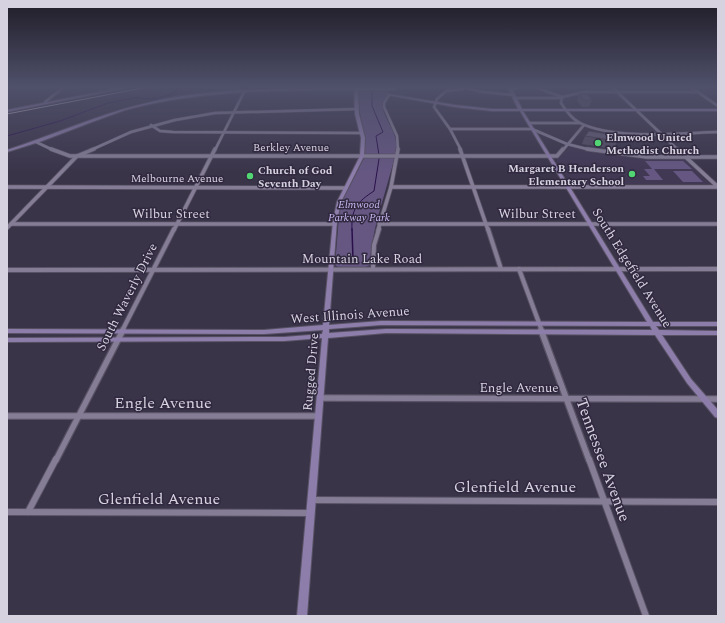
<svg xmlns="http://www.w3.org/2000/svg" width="725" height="623" viewBox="0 0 725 623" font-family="Spectral,serif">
<rect width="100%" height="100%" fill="#3a3449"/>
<g fill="#413854">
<path d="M142 86H162L141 90 136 94 96 101 99 99V95Z"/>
<path d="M570 147 630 157 684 158 710 184H571L556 160Z"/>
</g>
<g fill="#655782">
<path d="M358 91H389L382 105C384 119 395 129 396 142 397 154 392 167 389 178 381 207 371 235 370 265L366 267H338L335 265 340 205 364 158 365 137 358 104Z"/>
<path d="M645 161H683L692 169H654L663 180H646L643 176H650L644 169H652Z"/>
<path d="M673 171H692L703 182H683Z"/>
</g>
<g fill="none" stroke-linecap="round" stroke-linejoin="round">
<g stroke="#2a104b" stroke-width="1">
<path d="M224 86 246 88 256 86"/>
<path d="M370 86H375"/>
<path d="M372 91V106L383 132 376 136 379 155"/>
<path d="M7 136 60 121 108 103 135 98 156 99 175 93 178 86"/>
<path d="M352 230C351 209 357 202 374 191L379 159"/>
</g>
<path stroke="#2a104b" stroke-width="1.5" d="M352 229 353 259"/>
<g stroke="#585264" stroke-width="3.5">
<g id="street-far4">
<path d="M452 86 437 99 434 107 450 129 461 150"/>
<path d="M457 86 483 92 513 95"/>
<path d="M532 86 562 97"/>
<path d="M611 86 678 150"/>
<path d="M689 86 718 106"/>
<path d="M111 89 114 86"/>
<path d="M394 89 398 86"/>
<path d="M511 90 521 86"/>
<path d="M446 91 463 89"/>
<path d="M389 95 384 103V107L397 136 398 150"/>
<path d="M562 97 561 103C566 111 572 119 580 123 615 140 679 133 718 132"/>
<path d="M562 97 584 92H698"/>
<path d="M514 98H561"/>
<path d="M45 102 65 86"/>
<path d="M529 123H580"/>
<path d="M151 125 160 131 173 132 362 133"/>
<path d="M450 129H532L567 144 591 150"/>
<path d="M36 142 53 150"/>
<path d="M91 150 131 132 175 120 215 113 356 109"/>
<path d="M215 150 244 92"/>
<path d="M563 150 584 125"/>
</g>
</g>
<g stroke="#585264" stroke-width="5">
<g id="street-far3">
<path d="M51 149 70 156H557L563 149"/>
<path d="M460 149 488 230"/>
<path d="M587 149 647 157H718"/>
<path d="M677 149 718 187"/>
<path d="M7 187 346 188"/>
<path d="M391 187H718"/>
<path d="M11 224H335"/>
<path d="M379 224H718"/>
<path d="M7 228 77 156 94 149"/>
<path d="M174 230 215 149"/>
<path d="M378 230 391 187 398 149"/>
</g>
</g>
<g stroke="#585264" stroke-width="6">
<g id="street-far2">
<path d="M488 229 501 269"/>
<path d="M373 269 374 245 379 229"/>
<path d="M519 269 542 331"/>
<path d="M7 270 718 269"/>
<path d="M122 331 174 229"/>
</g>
</g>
<g stroke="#585264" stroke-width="8">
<g id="street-far1">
<path d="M541 330 589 460"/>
<path d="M320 398 718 399"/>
<path d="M7 416H319"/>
<path d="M56 460 123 330"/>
</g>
</g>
<g stroke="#585264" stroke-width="8">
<g id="street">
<path d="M589 459 646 616"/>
<path d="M311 500 718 502"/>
<path d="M7 512 310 513"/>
<path d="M28 512 56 459"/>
</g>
</g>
<g stroke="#585264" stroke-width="2">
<g id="secondary">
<path d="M9 86H13L7 89V87Z"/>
<path d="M130 86H137L7 112V110Z"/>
<path d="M507 86H511L522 109H718V111H523L653 322H718V326H656L659 330 718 331V335H662L691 379 718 410V418L715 417 687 383 655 335 386 333 328 338 307 616H297L322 338 284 341 7 342V338L284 337 322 334 323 330 264 334 7 333V329L264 330 323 325 333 221 337 202 360 156 361 138 355 114 354 90C278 90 200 90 125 110L92 122 42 141 7 152V150C51 136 94 116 139 105 198 89 261 89 322 88 338 88 353 88 368 88 377 88 386 88 395 88L394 90H358L359 114 365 138 364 156 341 202 337 221 329 325 381 321 647 322 520 111H492L455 107 387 95 389 94 455 105 492 109H518ZM381 325 650 326 652 330 386 329 329 333V329Z"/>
</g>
</g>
<use href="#street-far4" stroke="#857d96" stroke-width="2.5"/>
<use href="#street-far3" stroke="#857d96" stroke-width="3.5"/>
<use href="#street-far2" stroke="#857d96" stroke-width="4"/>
<use href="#street-far1" stroke="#857d96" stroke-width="5.5"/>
<use href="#street" stroke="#857d96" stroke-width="6"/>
<use href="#secondary" fill="#8d7dab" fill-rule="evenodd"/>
<path stroke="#bfbbca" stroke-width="1" d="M7 114 153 86"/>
</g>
<g fill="#544d62">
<path d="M579 94 592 100 589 107H582L577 101Z"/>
<path d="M585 136 617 141 614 149 582 144Z"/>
</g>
<g fill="#625a72" stroke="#453f50">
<path d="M579 94H587L592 100H584Z"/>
<path d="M589 131 614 135 617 141 585 136Z"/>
</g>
<linearGradient id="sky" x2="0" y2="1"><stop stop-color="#201d28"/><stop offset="0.5" stop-color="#4f506a"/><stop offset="1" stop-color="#4f506a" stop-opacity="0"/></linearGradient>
<rect width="725" height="173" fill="url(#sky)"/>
<g fill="#52d673" stroke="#30293f" stroke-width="1.5">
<circle cx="598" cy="143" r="4"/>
<circle cx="632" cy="174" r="4"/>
<circle cx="250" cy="176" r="4"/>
</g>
<g text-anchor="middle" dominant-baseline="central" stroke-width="3" stroke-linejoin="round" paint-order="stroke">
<g font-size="11" font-weight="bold" fill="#d6d2e0" stroke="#30293f" text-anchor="start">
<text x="606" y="137">Elmwood United<tspan x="606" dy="13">Methodist Church</tspan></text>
<text x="624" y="168" text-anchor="end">Margaret B Henderson<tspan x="624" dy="13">Elementary School</tspan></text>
<text x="258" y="170">Church of God<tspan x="258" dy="13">Seventh Day</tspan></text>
</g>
<g font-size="11" fill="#d6d2e0" stroke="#30293f">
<text x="291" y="147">Berkley Avenue</text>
<text x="177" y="178">Melbourne Avenue</text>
</g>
<g font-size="11" font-style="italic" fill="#cab9f1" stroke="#30293f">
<text x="359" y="204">Elmwood<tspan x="359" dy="13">Parkway Park</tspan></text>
</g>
<g font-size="13" fill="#d6d2e0" stroke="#30293f">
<text x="171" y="214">Wilbur Street</text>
<text x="537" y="214">Wilbur Street</text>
<text x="362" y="259">Mountain Lake Road</text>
<text transform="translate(632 268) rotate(58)">South Edgefield Avenue</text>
<text transform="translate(127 297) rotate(-63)">South Waverly Drive</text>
<text transform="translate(350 315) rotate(-4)">West Illinois Avenue</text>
<text transform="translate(311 372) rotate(-85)">Rugged Drive</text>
<text x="519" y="388">Engle Avenue</text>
</g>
<g font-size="16" fill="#d6d2e0" stroke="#30293f">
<text x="163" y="403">Engle Avenue</text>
<text transform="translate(603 460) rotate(70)">Tennessee Avenue</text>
<text x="515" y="487">Glenfield Avenue</text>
<text x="159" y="499">Glenfield Avenue</text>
</g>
</g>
<rect width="725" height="623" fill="none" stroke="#d6d2e0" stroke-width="16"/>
</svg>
